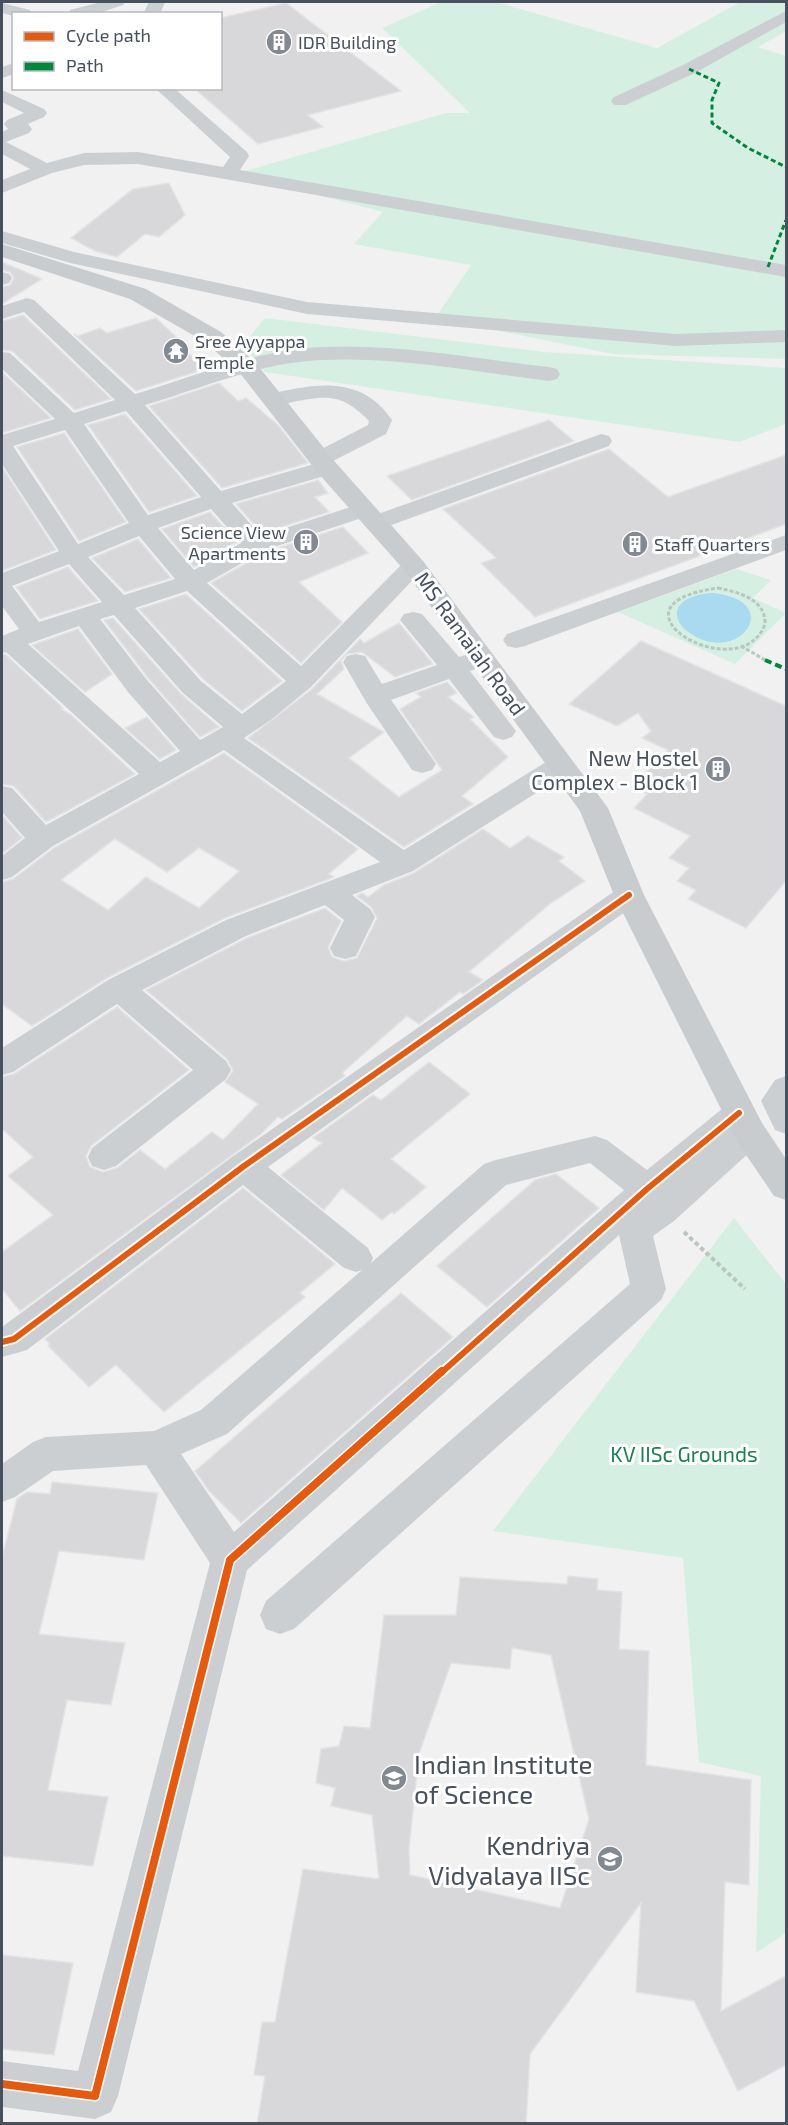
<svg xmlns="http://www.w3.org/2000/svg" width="788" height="2125" viewBox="0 0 788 2125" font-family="'Exo 2',sans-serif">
<rect width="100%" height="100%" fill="#f1f1f1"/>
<g fill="#d5f0e2">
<path d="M441 2H496L657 48 740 2H786V31L758 47 786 56V359L613 354 435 318 471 265 354 244 383 212 264 181 245 171 446 113H470L382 28Z"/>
<path d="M265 318 545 352 786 368V424L739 442 265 372 243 344Z"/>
<path d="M736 569 771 580 753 598 786 613 735 664 618 612Z"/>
<path d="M734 1218 786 1284V1933L756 1953 761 1776 699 1762 683 1558 493 1531Z"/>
</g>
<path fill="#a9daef" d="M712 593C788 600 738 670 687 631 681 627 676 619 677 611 681 597 700 594 712 593Z"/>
<g fill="#d8d8da" stroke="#e2e3e4" stroke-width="1.5" fill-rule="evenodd">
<path d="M286 3 401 91 308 115 323 127 258 144 194 88H220V18Z"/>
<path d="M169 183 185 215 159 237 145 234 117 257 95 251 71 238 133 189Z"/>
<path d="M2 262 42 279 2 304V287L10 285 14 278 10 272 2 270Z"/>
<path d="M23 315 111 399 75 410 12 351 2 350V321Z"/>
<path d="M156 318 188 348 184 349 205 369 136 391 74 334 78 336 100 328 107 333Z"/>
<path d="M2 372 51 418 2 433Z"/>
<path d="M219 383 238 401 246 398 258 408 278 425 308 463 222 488 149 406Z"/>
<path d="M125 414 197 496 149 512 88 425Z"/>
<path d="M549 420 574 441 412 500 387 476Z"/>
<path d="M64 433 126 522 79 541 17 447Z"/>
<path d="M609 449 668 497 786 455V524L535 617 481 563 496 558 443 509Z"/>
<path d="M2 467 56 550 2 571Z"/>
<path d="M318 480 328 493 315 497 329 512 262 533 236 504Z"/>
<path d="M210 512 237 542 194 567 162 529Z"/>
<path d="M343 527 368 553 299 582 342 622 301 663 211 583 266 552Z"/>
<path d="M138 539 171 578 125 592 92 558Z"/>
<path d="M68 567 98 601 40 619 16 587Z"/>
<path d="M186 594 282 681 242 711 203 679 139 609Z"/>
<path d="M113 618 181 694 219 727 200 737 149 679 104 620Z"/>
<path d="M399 623 433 664 395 677 362 652 347 654 341 661 344 669 317 694 384 732 349 758 399 797 442 770 400 709 421 697 416 693 447 682 457 693 448 697 474 717 470 719 508 757 462 796 473 804 404 847 248 738 312 689 360 639 364 643Z"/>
<path d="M78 629 112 674 85 692 32 645Z"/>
<path d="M641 641 786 706V881L746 928 688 899 696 890 677 881 689 868 669 858 690 836 634 808 647 794 632 787 668 750 642 738 651 731 638 713 617 726 569 704Z"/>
<path d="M5 654 63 708 61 709 70 714 135 774 46 822 14 786 2 784V655Z"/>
<path d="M147 717 176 750 160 759 125 728Z"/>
<path d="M224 753 358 849 329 874 334 877 225 918 107 978 32 1026 2 1004V882L13 879 54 848ZM115 839 167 872 199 848 239 871 199 908 146 877 108 910 61 880Z"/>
<path d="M2 815 22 838 2 854Z"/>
<path d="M483 829 510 848 528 836 564 857 559 861 585 881 551 903 469 972 483 980 463 994 460 992 419 1024 407 1016 342 1073 345 1076 282 1119 278 1117 261 1134 20 1311 2 1289V1252L53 1215 8 1176 33 1157 2 1129V1077L14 1074 117 1007 189 1070 91 1146 86 1156 90 1167 103 1172 117 1168 140 1150 165 1169 212 1132 223 1140 258 1104 225 1082 233 1071 227 1059 146 990 247 938 325 908 341 921 328 947 332 957 344 961 357 958 377 918 371 907 357 896 362 893 368 897 384 885 414 873Z"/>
<path d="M429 1062 470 1094 391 1159 426 1187 394 1214 392 1212 382 1220 342 1188 324 1210 281 1175 322 1143 313 1138 373 1095 381 1100Z"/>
<path d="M556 1174 599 1208 487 1307 437 1266 535 1180Z"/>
<path d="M243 1188 335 1264 300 1293 305 1297 164 1412 116 1365 89 1387 48 1346 50 1344 45 1339Z"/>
<path d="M401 1293 453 1337 241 1523 209 1491 195 1471Z"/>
<path d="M52 1482 158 1493 144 1560 59 1551 39 1634 125 1643 111 1705 67 1700 48 1790 108 1797 93 1866 2 1856V1557L17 1499 27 1492 50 1494Z"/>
<path d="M568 1576 598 1579 597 1590 622 1592 619 1649 649 1651 646 1765 751 1780 749 1885 725 1882 721 2011 786 1976V2065L738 2091 694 2001 636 1992 641 1903 530 2054 526 2124H257L265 2076 254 2075 262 2022H275L303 1869 379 1879 372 1815 331 1806 335 1788 316 1783 321 1749 339 1746 344 1726 370 1728 384 1615H456L460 1577 567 1584ZM512 1648 551 1655 589 1819 560 1908 410 1875 409 1849 419 1754 451 1663 510 1669Z"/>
<path d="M2 1955 73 1963 54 2055 2 2049Z"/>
</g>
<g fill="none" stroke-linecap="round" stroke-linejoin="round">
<g stroke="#b9c6c3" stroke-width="3" stroke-dasharray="4 2" stroke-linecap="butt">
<path d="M718 588C738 592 766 599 765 624 741 691 593 605 718 588Z"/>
<path d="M741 646 765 660"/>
</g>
<path stroke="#b9c6c3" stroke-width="4" stroke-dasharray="4.5 3" stroke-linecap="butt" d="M684 1232 745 1289"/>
<g fill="#cccfd2" fill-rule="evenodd">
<path d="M101 2H125L123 5 96 14H68L70 10Z"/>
<path d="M149 2H165L160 14H143Z"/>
<path d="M2 3 30 10 32 14H14V16L2 13Z"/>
<path d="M786 11V22L695 73 626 105H614L611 101 614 97 683 65Z"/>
<path d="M14 63V74L2 78V67Z"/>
<path d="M155 88H174L247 152 249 156 240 170 786 265V277L138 164 84 165 52 173 2 193V180L30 169 2 154V132L8 129 4 124 7 120 24 113 2 102V90L44 109 47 113 44 117 28 124 32 129 29 133 6 142 47 163 84 153 138 152 223 167 230 157Z"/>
<path d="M2 231 74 252 307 302 676 334 786 330V342L676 346 307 314 70 263 2 243Z"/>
<path d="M2 272 9 274 12 278 9 283 2 285Z"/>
<path d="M27 298 34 300 135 394C188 378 243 356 298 349 380 340 468 358 549 367L557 369 560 374 557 379 549 381C467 371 382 353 299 362 247 368 195 390 145 405L221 491 314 464 309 459 312 454 368 425 369 421C342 394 329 395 293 402 283 404 275 407 265 405L262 400 265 395C313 384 360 373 392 420L386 434 331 462 339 468 335 473 232 503 261 536 363 503 371 505 375 510 371 515 265 550 207 583 301 666 405 561 414 559 423 561 426 566 311 687 272 719 244 738 404 850 551 759 561 756 571 759 575 765 571 771 413 871 352 895 370 909 375 917 356 956 345 959 334 956 330 948 344 920 325 905 246 936 142 990 226 1061 231 1070 226 1079 116 1166 104 1170 92 1166 88 1157 92 1148 193 1070 117 1004 13 1072 2 1075V1048L108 980 226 920 380 862 224 750 53 846 12 877 2 880V856L25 838 2 812V786L12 788 46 825 139 774 6 652 2 653V636L19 629 2 606V573L59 551 2 464V435L55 419 2 369V352L10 353 74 413 115 400 24 312 2 319V306ZM126 411 201 497 148 515 84 424ZM65 430 129 523 78 544 13 446ZM211 509 241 543 194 570 158 528ZM139 536 175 579 124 595 88 557ZM69 564 102 602 39 622 12 586ZM187 591 286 681 242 714 201 681 135 608ZM114 615 183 693 223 727 200 740 147 680 100 619ZM79 626 128 692 180 751 160 762 28 644Z"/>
<path d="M601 434 609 436 612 441 609 446 383 528 375 530 367 528 363 523 367 518Z"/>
<path d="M786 535V550L525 646 516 648 507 646 503 640 507 634Z"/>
<path d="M413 612 422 614 459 657 482 650 491 652 495 658 491 664 470 671 516 731 512 737 503 740 494 737 449 679 391 700 436 764 432 770 422 773 412 770 366 702 343 662 347 656 356 654 365 656 382 684 437 665 400 620 404 614Z"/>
<path d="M629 885 639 888 644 895 639 902 268 1167 368 1248 373 1258 371 1263 484 1164 496 1160 595 1136 607 1140 647 1170 728 1104 739 1100 750 1104 755 1113 751 1120 761 1124 766 1133 761 1142 674 1221 653 1236 666 1289 661 1300 294 1629 280 1634 266 1629 260 1615 266 1601 630 1284 619 1235 247 1570 118 2096 111 2112 95 2119 2 2107V2061L78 2071 210 1563 146 1465 53 1471 15 1497 2 1502V1464L33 1442 46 1437 154 1431 201 1410 362 1270 356 1272 344 1268 243 1185 27 1350 2 1357V1327L232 1157 619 888ZM590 1163 624 1190 234 1532 181 1454 227 1434 506 1185Z"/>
<path d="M786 1076V1134L775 1130 761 1101 775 1080Z"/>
</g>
<path fill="#c8cccf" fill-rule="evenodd" d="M2 244 146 289 221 332 255 362 336 463 423 561 608 808 644 895 762 1123 786 1159V1200L774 1196 738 1143 614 895 580 811 405 571 318 473 239 372 205 342 130 299 2 257Z"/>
<g stroke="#00873e" stroke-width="3" stroke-dasharray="5 3" stroke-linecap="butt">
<path d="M689 69 719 83 712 100V123L748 148 786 167"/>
<path d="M768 267 786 220"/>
</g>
<path stroke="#00873e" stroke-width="4" stroke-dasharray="7 4" stroke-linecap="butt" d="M765 660 786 669"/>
<g stroke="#fff" stroke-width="10">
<g id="cycleway-far1">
<path d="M2 1342 14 1339 244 1166 629 895"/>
<path d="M441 1373 647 1189 739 1113"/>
</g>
</g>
<g stroke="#fff" stroke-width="11">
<path id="cycleway" d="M2 2084 95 2096 230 1560 442 1371"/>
</g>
<use href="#cycleway-far1" stroke="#e8590c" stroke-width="6"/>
<use href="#cycleway" stroke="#e8590c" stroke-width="8"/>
</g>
<defs>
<g id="building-disc" transform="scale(1.35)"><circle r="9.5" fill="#828991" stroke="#fff"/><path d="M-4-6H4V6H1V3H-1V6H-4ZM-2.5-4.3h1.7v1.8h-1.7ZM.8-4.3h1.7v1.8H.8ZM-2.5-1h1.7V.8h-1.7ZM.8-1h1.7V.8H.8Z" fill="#fff"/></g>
<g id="temple-disc" transform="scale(1.35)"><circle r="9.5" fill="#828991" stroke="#fff"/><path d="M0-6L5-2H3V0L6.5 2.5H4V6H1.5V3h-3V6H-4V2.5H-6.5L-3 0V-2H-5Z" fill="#fff"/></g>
<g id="university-disc" transform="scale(1.35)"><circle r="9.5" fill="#828991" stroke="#fff"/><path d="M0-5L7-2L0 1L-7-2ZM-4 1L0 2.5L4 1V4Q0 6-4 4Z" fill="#fff"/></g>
<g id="school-disc" transform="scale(1.35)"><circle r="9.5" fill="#828991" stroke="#fff"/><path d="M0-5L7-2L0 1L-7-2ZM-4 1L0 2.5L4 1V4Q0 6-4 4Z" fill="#fff"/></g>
</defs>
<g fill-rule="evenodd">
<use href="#building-disc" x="279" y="42"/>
<use href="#temple-disc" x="176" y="351"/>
<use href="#building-disc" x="306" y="542"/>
<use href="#building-disc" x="635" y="544"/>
<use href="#building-disc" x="718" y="769"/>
<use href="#university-disc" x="394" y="1778"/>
<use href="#school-disc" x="610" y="1859"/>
</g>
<g text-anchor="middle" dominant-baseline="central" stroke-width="6" stroke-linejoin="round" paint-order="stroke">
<g font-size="18" fill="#47515e" stroke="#fff" text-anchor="start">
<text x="298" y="42">IDR Building</text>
<text x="195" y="341">Sree Ayyappa<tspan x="195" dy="21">Temple</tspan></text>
<text x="286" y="532" text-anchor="end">Science View<tspan x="286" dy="21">Apartments</tspan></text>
<text x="654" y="544">Staff Quarters</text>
</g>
<g font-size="21" fill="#47515e" stroke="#fff">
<text transform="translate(471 643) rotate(54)">MS Ramaiah Road</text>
</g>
<g font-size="21" fill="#47515e" stroke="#fff" text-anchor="end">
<text x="698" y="757">New Hostel<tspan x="698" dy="24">Complex - Block 1</tspan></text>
</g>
<g font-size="21" fill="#168155" stroke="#fff">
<text x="684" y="1453">KV IISc Grounds</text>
</g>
<g font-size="26" fill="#47515e" stroke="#fff" text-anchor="start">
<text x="414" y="1763">Indian Institute<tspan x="414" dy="30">of Science</tspan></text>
<text x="590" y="1844" text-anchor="end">Kendriya<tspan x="590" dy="30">Vidyalaya IISc</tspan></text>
</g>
</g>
<rect width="788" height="2125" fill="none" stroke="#47515e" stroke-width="6"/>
<rect x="12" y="12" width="210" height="78" fill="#ffffff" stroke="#b5b9bf" stroke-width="1.5"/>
<rect x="24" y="32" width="30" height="9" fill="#e8590c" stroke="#b5b9bf" stroke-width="1.5"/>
<text x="66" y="42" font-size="18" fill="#47515e">Cycle path</text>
<rect x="24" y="62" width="30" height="9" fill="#00873e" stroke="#b5b9bf" stroke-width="1.5"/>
<text x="66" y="72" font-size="18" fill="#47515e">Path</text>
</svg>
